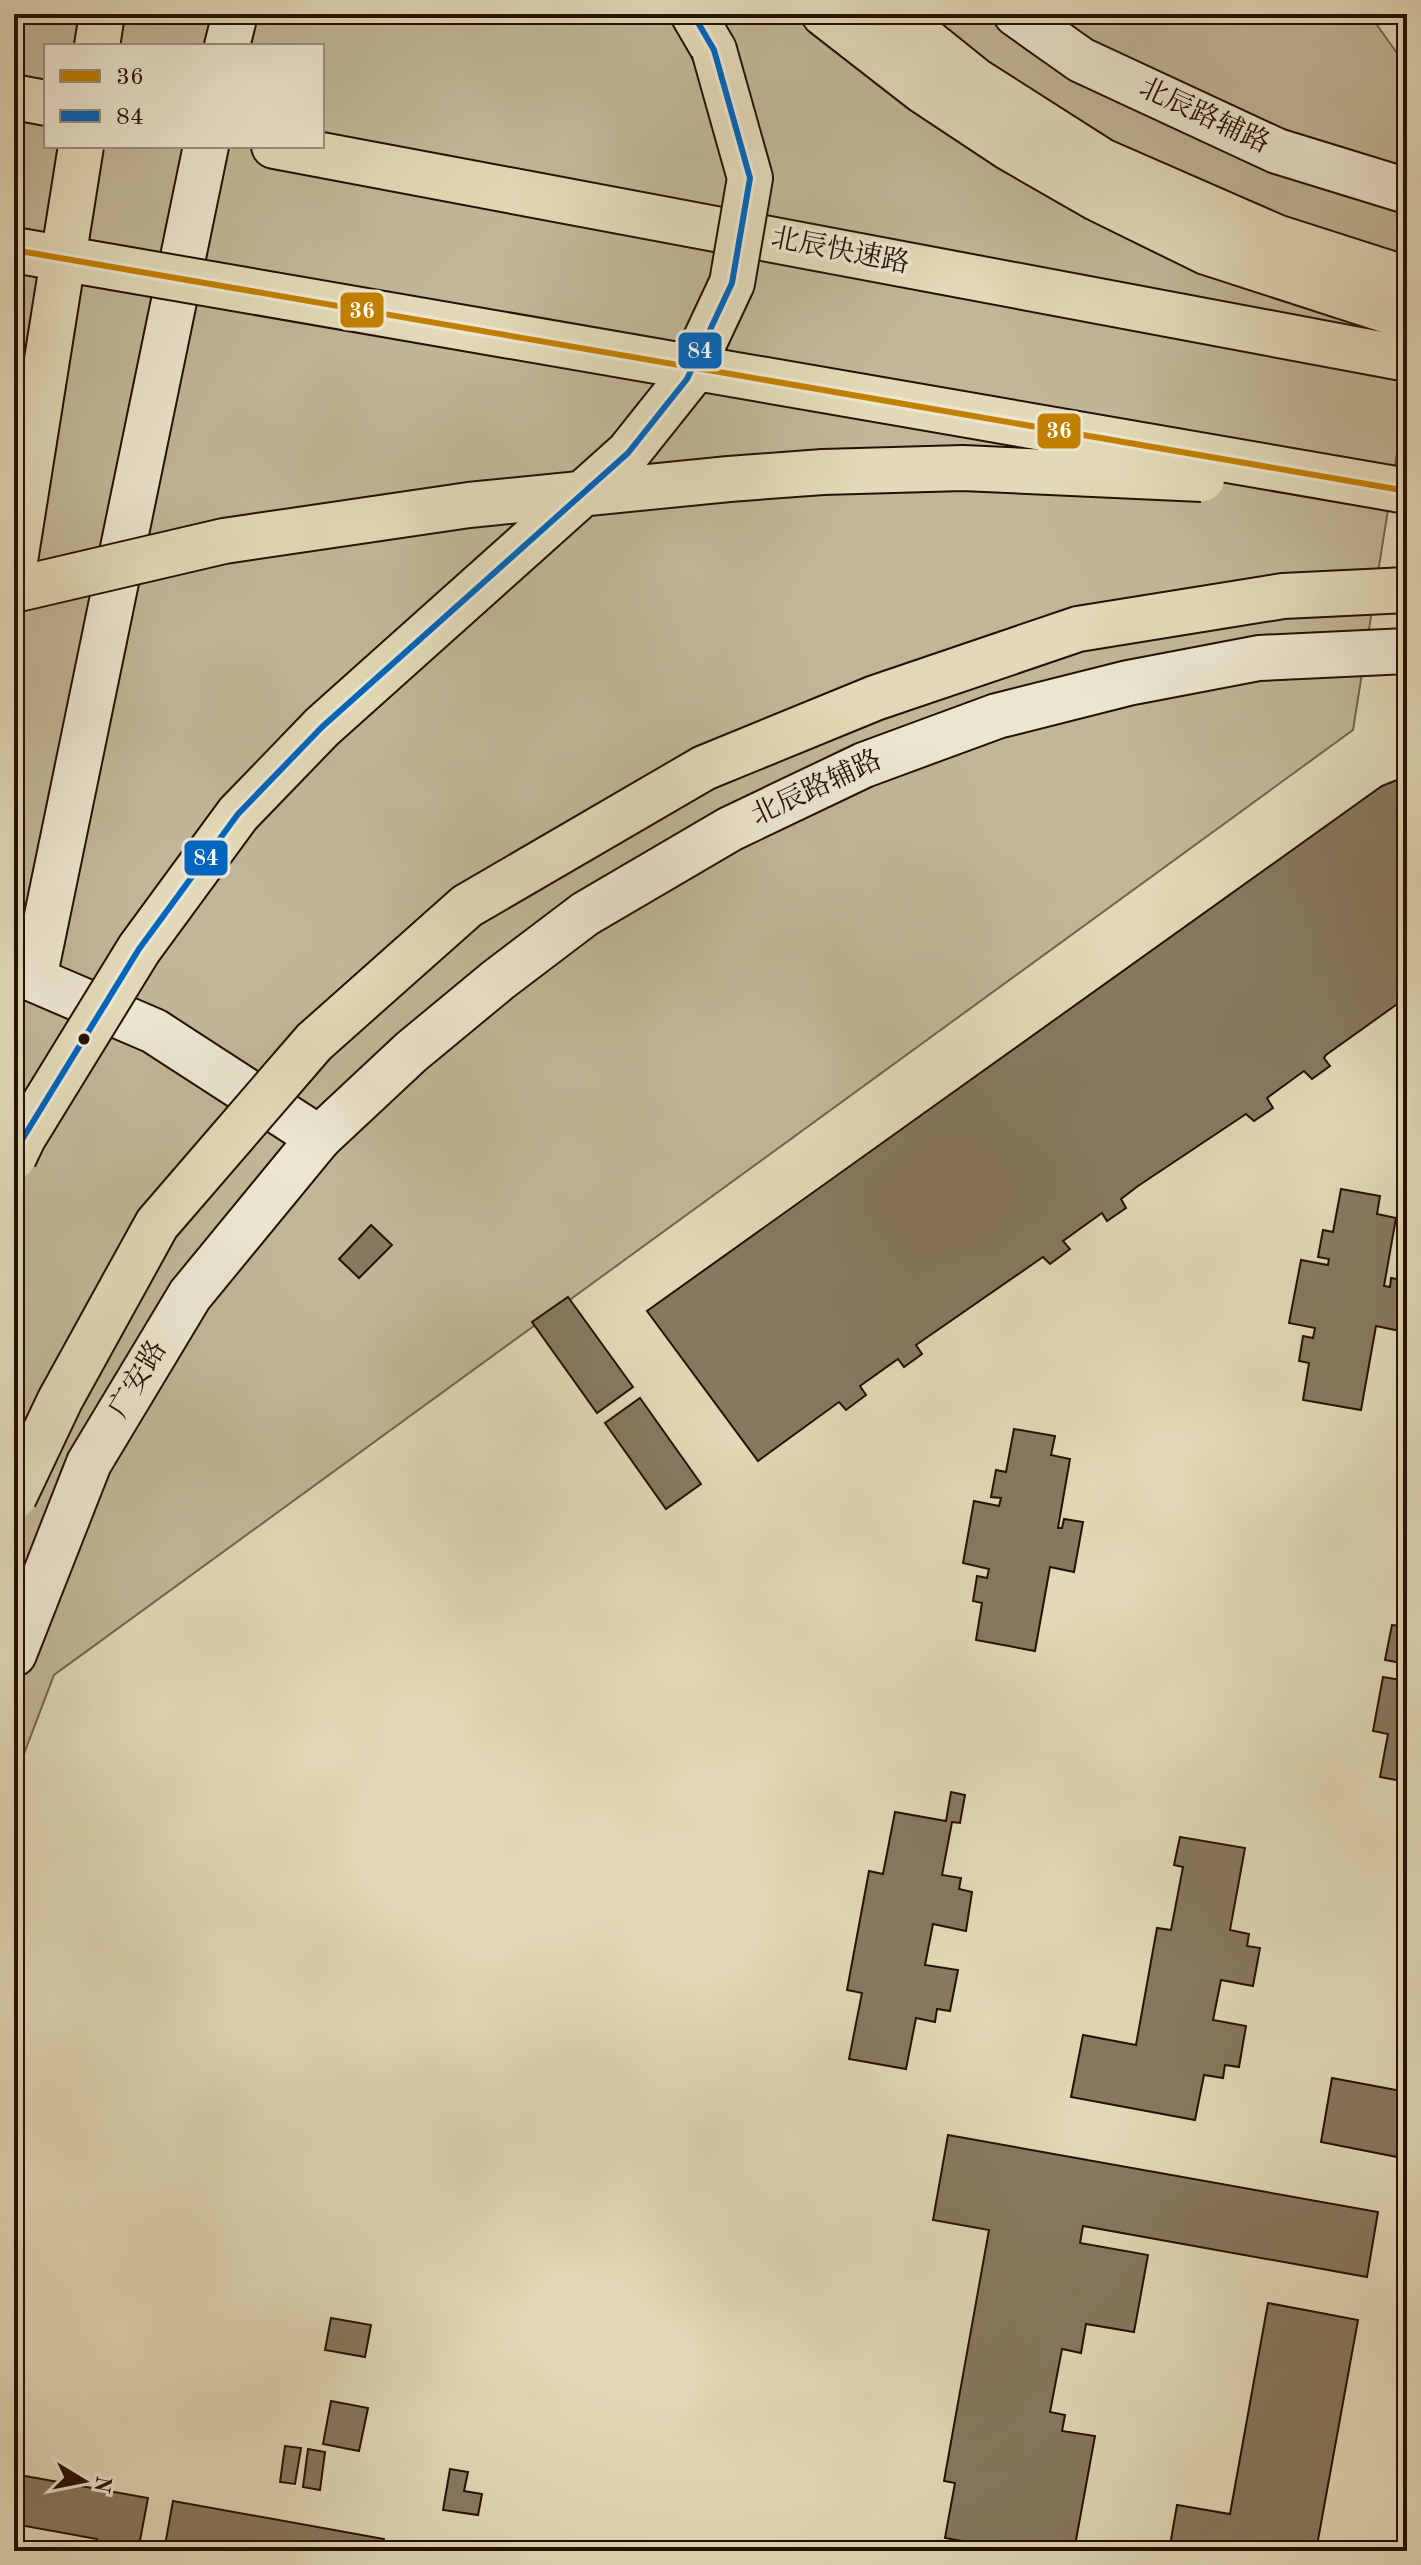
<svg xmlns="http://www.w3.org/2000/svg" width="1421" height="2565" viewBox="0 0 1421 2565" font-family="'Old Standard TT','Noto Serif SC',serif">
<rect width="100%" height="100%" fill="#e1d9b7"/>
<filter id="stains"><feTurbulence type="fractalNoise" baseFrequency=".0025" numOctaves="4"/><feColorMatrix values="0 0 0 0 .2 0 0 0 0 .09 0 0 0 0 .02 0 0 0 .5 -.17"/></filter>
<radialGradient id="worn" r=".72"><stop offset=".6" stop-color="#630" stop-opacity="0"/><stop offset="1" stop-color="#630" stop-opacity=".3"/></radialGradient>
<path fill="#c1b798" stroke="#73644c" stroke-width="2" fill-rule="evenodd" d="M14 14H1369L1407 67V390L1353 730 54 1675 14 1780ZM46 46H322V146H46Z"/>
<g fill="#877960" stroke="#251001" stroke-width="2">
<path d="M1407 776V997L1326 1055 1324 1058 1330 1066 1312 1079 1304 1071 1267 1098 1273 1108 1254 1121 1246 1114 1138 1186 1121 1199 1126 1208 1107 1221 1102 1213 1063 1241 1070 1249 1050 1264 1043 1257 916 1345 922 1354 904 1367 898 1359 860 1386 866 1395 846 1410 839 1402 758 1461 647 1311 1382 786Z"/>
<path d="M1341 1189 1380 1196 1377 1214 1396 1218 1384 1286 1390 1287 1391 1278 1407 1281 1400 1331 1376 1326 1361 1410 1303 1400 1309 1363 1299 1361 1303 1336 1313 1338 1315 1328 1289 1323 1301 1260 1328 1265 1329 1259 1318 1257 1323 1230 1333 1232Z"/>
<path d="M371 1225 392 1245 359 1278 339 1259Z"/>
<path d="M568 1297 633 1387 597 1413 532 1322Z"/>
<path d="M640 1398 701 1484 666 1509 605 1423Z"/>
<path d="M1014 1429 1055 1436 1051 1455 1070 1459 1058 1528H1062L1064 1519 1083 1522 1074 1572 1050 1567 1035 1651 976 1640 982 1603 973 1601 977 1576 987 1578 989 1569 963 1563 974 1501 999 1506 1001 1498 991 1497 996 1470 1006 1472Z"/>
<path d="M1392 1625 1407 1627V1664L1385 1660Z"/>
<path d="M1383 1677 1407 1681V1782L1380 1777 1388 1734 1373 1731Z"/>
<path d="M951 1792 965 1795 960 1823 952 1822 942 1875 961 1878 959 1889 972 1892 966 1931 933 1924 925 1965 958 1970 950 2011 937 2009 935 2022 916 2018 906 2069 849 2059 862 1993 847 1990 869 1871 883 1874 895 1812 946 1821Z"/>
<path d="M1180 1837 1245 1848 1230 1930 1249 1934 1247 1946 1260 1948 1253 1986 1221 1980 1213 2020 1246 2026 1239 2067 1225 2065 1223 2078 1204 2075 1195 2120 1071 2097 1083 2035 1136 2045 1157 1928 1171 1930 1183 1867 1174 1865Z"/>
<path d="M1332 2078 1407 2092V2159L1321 2142Z"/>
<path d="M948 2135 1378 2212 1367 2277 1083 2226 1080 2243 1148 2255 1134 2332 1086 2324 1081 2353 1062 2349 1050 2412 1065 2415 1062 2431 1095 2436 1074 2551H1019L945 2538 955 2483 944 2481 989 2230 933 2220Z"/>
<path d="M1268 2303 1358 2320 1316 2551H1169L1177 2505 1230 2514Z"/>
<path d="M331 2318 371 2325 365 2357 325 2350Z"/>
<path d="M331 2401 368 2408 359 2451 323 2444Z"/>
<path d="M285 2446 301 2448 295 2484 280 2482Z"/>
<path d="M308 2449 325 2452 320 2490 303 2487Z"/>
<path d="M450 2469 468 2472 464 2491 482 2494 478 2515 443 2510Z"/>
<path d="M14 2474 148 2498 138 2551H94L97 2539 14 2524Z"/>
<path d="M173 2501 384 2539 382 2551H164Z"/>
</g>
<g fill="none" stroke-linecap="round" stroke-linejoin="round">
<g stroke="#251001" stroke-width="48">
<g id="secondary">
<path d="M1016 14 1081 60 1277 151 1407 191"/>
<path d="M227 46 235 14"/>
<path d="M14 971 154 1031 319 1138"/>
<path d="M34 979 206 146"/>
<path d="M14 1654 89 1463 190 1295 319 1138 411 1052 498 980 585 914 730 829 864 765 997 716 1128 683 1259 658 1407 651"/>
</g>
</g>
<g stroke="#251001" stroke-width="48">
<g id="highway">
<path d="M693 14 714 50"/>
<path d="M824 14 923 91 1009 148 1096 198 1206 252 1407 317"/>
<path d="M893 14 975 80 1102 161 1276 237 1407 279"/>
<path d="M97 46 102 14"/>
<path d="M14 97 46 103"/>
<path d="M274 146 1407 359"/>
</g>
</g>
<use href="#secondary" stroke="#ece6d0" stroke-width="44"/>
<use href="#highway" stroke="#e1d9b7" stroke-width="44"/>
<g stroke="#251001" stroke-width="48" stroke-linecap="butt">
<g id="highway-bridge">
<path d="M14 250 1407 491"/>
<path d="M14 567 81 146"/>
<path d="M14 590 224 541 469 505 729 479 823 472 963 468 1202 479"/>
<path d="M14 1157 23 1138 139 949 238 814 322 727 628 453 687 379 732 283 750 178 714 50"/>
<path d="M14 1497 60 1400 157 1224 314 1042 467 906 704 768 875 698 1078 629 1283 596 1407 590"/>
</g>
</g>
<use href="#highway-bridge" stroke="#e1d9b7" stroke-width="44"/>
<g stroke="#ece6d0" stroke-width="12">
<path id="bus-1" d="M14 250 1407 491"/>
</g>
<g stroke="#ece6d0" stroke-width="12">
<path id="bus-2" d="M14 1157 23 1138 139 949 238 814 322 727 628 453 687 379 732 283 750 178 714 50 693 14"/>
</g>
<use href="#bus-1" stroke="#c28000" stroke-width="6"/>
<use href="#bus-2" stroke="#0065bd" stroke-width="6"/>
</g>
<circle fill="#251001" stroke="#ece6d0" stroke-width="3" cx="84" cy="1039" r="7"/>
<g text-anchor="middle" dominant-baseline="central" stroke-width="7" stroke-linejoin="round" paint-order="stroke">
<g font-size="28" fill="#251001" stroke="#ece6d0">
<text transform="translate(1204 117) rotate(25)">北辰路辅路</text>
<text transform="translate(840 252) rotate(11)">北辰快速路</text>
<text transform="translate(817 789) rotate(-25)">北辰路辅路</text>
<text transform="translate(139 1380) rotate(-59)">广安路</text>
</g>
</g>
<g stroke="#ece6d0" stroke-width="3">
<rect x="339" y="291" width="46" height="38" rx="8" fill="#c28000"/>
<rect x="677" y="331" width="46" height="39" rx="8" fill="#0065bd"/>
<rect x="1036" y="412" width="46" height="38" rx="8" fill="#c28000"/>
<rect x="183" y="839" width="46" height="38" rx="8" fill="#0065bd"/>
</g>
<g font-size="22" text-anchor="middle" font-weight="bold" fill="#fff">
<text x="362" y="318">36</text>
<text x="700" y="358">84</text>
<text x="1059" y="438">36</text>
<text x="206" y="865">84</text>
</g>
<rect width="1421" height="2565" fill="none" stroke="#e1d9b7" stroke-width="48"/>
<rect x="16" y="16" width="1389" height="2533" fill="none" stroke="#251001" stroke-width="4"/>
<rect x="24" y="24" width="1373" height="2517" fill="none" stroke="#251001" stroke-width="2"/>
<rect x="44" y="44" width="280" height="104" fill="#ece6d0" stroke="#9c907d" stroke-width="2"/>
<rect x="60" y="70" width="40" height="12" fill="#c28000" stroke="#9c907d" stroke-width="2"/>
<text x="116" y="84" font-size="24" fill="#251001">36</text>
<rect x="60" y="110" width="40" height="12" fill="#0065bd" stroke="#9c907d" stroke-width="2"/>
<text x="116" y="124" font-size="24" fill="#251001">84</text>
<g transform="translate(84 2481) rotate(100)" stroke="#ece6d0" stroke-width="6" paint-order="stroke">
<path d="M0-6L14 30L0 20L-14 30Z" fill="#251001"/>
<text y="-12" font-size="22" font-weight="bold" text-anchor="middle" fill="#251001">N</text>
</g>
<rect width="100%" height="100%" filter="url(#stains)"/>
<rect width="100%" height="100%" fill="url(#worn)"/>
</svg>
